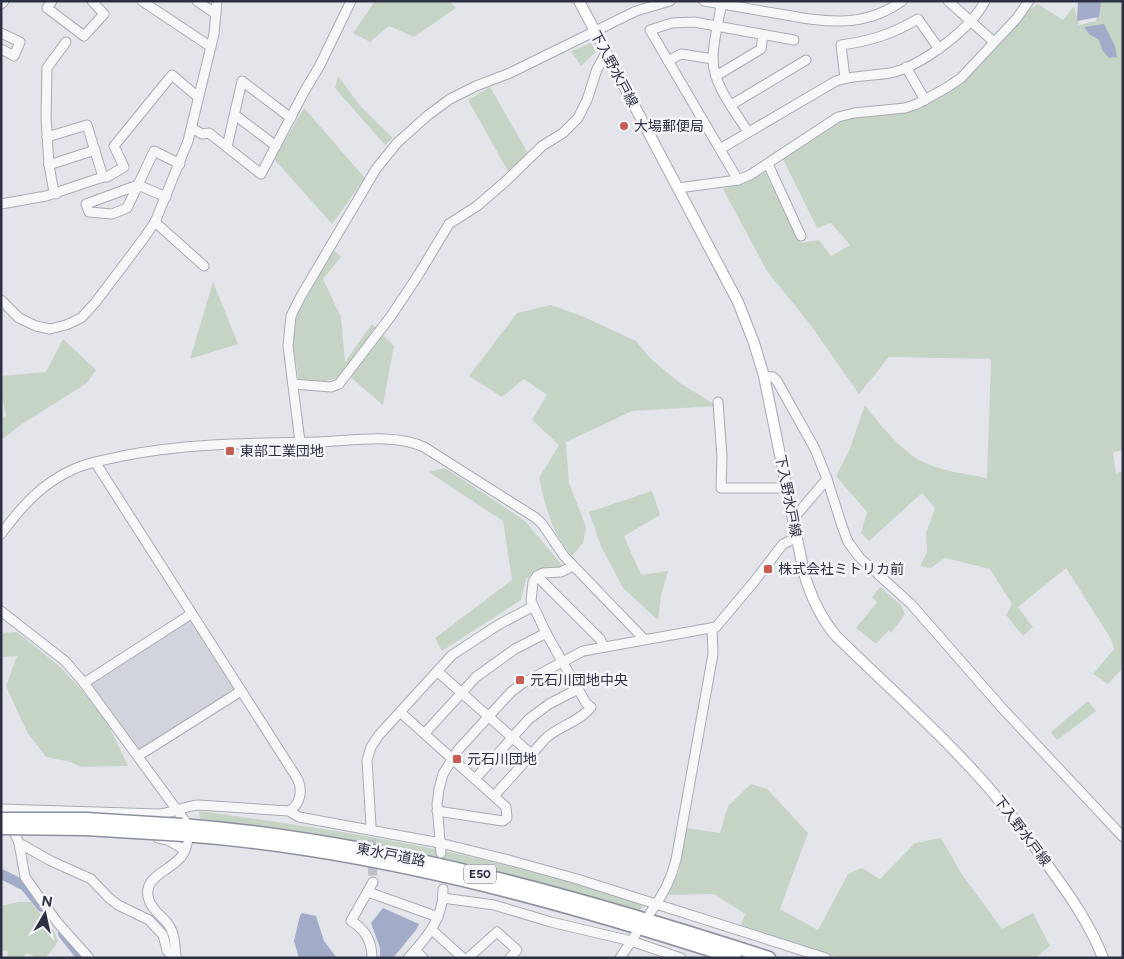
<svg xmlns="http://www.w3.org/2000/svg" width="1124" height="959" viewBox="0 0 1124 959" font-family="Figtree,'Noto Sans JP',sans-serif">
<rect width="100%" height="100%" fill="#e4e5eb"/>
<path fill="#d2d4dd" d="M189 621 193 622 235 687 234 691 143 751 137 750 90 688V683Z"/>
<g fill="#c6d4c6">
<path d="M375 1H450L456 8 414 37 389 26 370 42 353 33Z"/>
<path d="M1099 1H1123V450L1113 452 1116 473 1123 471V668L1108 684 1093 674 1114 649 1111 639 1066 568 1018 607 1033 627 1023 636 1006 615 1012 604 990 569 945 558 931 568 920 566 927 552 926 533 935 508 922 493 869 541 861 533 867 512 836 476 849 451 865 405C876 421 905 454 923 462 942 471 966 474 987 478L991 359 889 357 859 394 809 323 767 271 723 189 752 179 765 172 800 243 819 240 831 256 850 245 831 223 817 228 783 159 838 122 853 117 905 112 919 108 960 83 999 44 1026 12 1038 4 1063 20 1074 6 1079 25 1096 21Z"/>
<path d="M591 43 596 52 581 66 571 51Z"/>
<path d="M338 76 361 107 393 138 385 145 335 88Z"/>
<path d="M490 87 528 153 509 173 468 100Z"/>
<path d="M304 108 365 178 332 224 274 159Z"/>
<path d="M334 250 341 257 323 279 341 317 345 362 372 324 394 346 383 405 348 375 300 388 292 339 296 315Z"/>
<path d="M213 282 238 344 190 359Z"/>
<path d="M551 305 584 317 636 341 651 359 680 383 717 406 632 411 566 442 569 483 586 527 583 543 572 556C551 532 546 508 539 478L559 445 532 420 547 395 524 379 502 397 469 376 517 313Z"/>
<path d="M63 339 96 370 87 383 22 424 1 440V419L6 416 1 391V376L46 372Z"/>
<path d="M445 468 524 520 562 565 558 568 540 569 526 579 521 600 442 651 435 638 512 580 503 521 429 472Z"/>
<path d="M652 491 660 515 624 536 641 575 668 571 661 596 658 620 623 588 601 546 589 512Z"/>
<path d="M880 587 901 605 905 614 891 633 889 630 876 644 856 628 877 602 872 597Z"/>
<path d="M17 632 59 666 80 688 108 724 128 766 81 767 71 762 46 757 27 732 6 686 17 656 1 657V633Z"/>
<path d="M1088 701 1096 711 1057 740 1051 732Z"/>
<path d="M751 784 767 789 808 833 780 909 818 930 848 874 862 868 880 879 915 843 941 838 961 873 1002 929 1033 913 1050 946 1035 958H838L741 925 745 914 714 894 667 895 679 872 686 828 720 833 728 806Z"/>
<path d="M199 811C279 822 359 833 439 850 508 864 576 884 645 904L640 910C550 885 461 860 369 844 313 834 256 827 200 819Z"/>
<path d="M19 902H31L54 931 58 941 51 952 44 958H38L27 953 22 958H8L7 951H1V906Z"/>
</g>
<g fill="#a2acc9">
<path d="M1078 1H1101L1099 17 1077 21Z"/>
<path d="M1104 24 1115 46 1117 57 1109 58 1102 50 1099 40 1089 34 1084 27Z"/>
<path d="M383 908 419 924 416 930 393 958H380V948L371 923Z"/>
<path d="M302 913 316 916 324 941 337 958H299L294 941 300 915Z"/>
</g>
<g fill="none" stroke-linecap="round" stroke-linejoin="round">
<g stroke="#a2acc9" stroke-width="10">
<path d="M1 874 25 886 42 907"/>
<path d="M63 934 82 958"/>
</g>
<path stroke="#bfc1c9" stroke-width="9" stroke-dasharray="9 4.5" stroke-linecap="butt" d="M371 826 373 882"/>
<g stroke="#a9abb5" stroke-width="11">
<g id="minor">
<path d="M52 1 47 8 84 36 104 14 92 1"/>
<path d="M142 1 211 47"/>
<path d="M197 1 216 14"/>
<path d="M704 1C730 5 755 10 780 14 824 22 863 29 902 1"/>
<path d="M722 1C719 20 713 40 713 59 713 85 735 111 748 132"/>
<path d="M948 1 994 42"/>
<path d="M1 4 4 1"/>
<path d="M1 33 20 42 14 56 1 49"/>
<path d="M668 61 681 54 713 59"/>
<path d="M906 67 925 100"/>
<path d="M716 76 761 49 763 35"/>
<path d="M845 78 841 45C871 41 892 34 918 19L939 49"/>
<path d="M731 105 806 60"/>
<path d="M235 115 276 146"/>
<path d="M192 128 202 134 209 133 261 174 304 92 319 67 351 1"/>
<path d="M227 147 242 81 291 118"/>
<path d="M720 149 836 81C853 75 872 76 890 73 920 67 971 29 985 1"/>
<path d="M768 164 801 236"/>
<path d="M49 165 95 150"/>
<path d="M103 177H107L124 167 114 146 172 75 198 97"/>
<path d="M738 180 650 30 672 23 694 22 794 40"/>
<path d="M138 185 127 208 112 214 89 212 86 204Z"/>
<path d="M678 188 738 180 750 175 838 117 854 113 905 108 917 104 946 88 961 78 1017 18 1029 1"/>
<path d="M56 194 53 187 49 165 46 117 47 68 66 42"/>
<path d="M166 197 138 185 154 151 180 164"/>
<path d="M1 204 46 196 103 177 87 125 47 137"/>
<path d="M155 222 204 266"/>
<path d="M1 300 19 318 36 326 50 329 66 325 81 318 95 303 144 238 155 222 188 141 214 34 217 1"/>
<path d="M764 376 773 377 777 381 815 449 827 479 842 526 848 542 860 558 911 604 1002 708 1123 837"/>
<path d="M293 384 331 387 339 384 391 316 417 277 449 224 477 206 506 181 542 146 563 133 578 118 587 100 597 69 606 53"/>
<path d="M718 402 722 457 721 488H787"/>
<path d="M300 442 288 346 291 316 301 296 376 169 397 143 427 116 450 99 476 86 510 73 636 11 670 1"/>
<path d="M95 462 297 778C303 790 301 804 289 811"/>
<path d="M793 519 827 479"/>
<path d="M1 534C22 506 42 483 74 469 89 462 106 460 122 456 186 443 253 443 318 442 351 441 394 433 424 447L536 518 543 525 564 556 644 639"/>
<path d="M537 576 600 639 604 647"/>
<path d="M1 611 65 661 84 683 185 821"/>
<path d="M438 672 531 754"/>
<path d="M84 683 191 614"/>
<path d="M400 712 506 807 507 818 503 821 437 811"/>
<path d="M425 733 476 677 515 649 546 633"/>
<path d="M138 756 241 691"/>
<path d="M475 779 529 719 549 704 578 689"/>
<path d="M494 796 546 738C559 726 581 721 591 707L586 703 546 633 531 601 533 582 537 576 543 573 561 572 573 566"/>
<path d="M1 809 159 814C173 813 185 806 198 805L289 811 299 817 440 843 512 861 577 879 826 958"/>
<path d="M11 825 19 843 25 877 57 922 89 958"/>
<path d="M371 826 367 760 371 747 379 735 452 655 498 625 532 607"/>
<path d="M158 838 168 840 185 850"/>
<path d="M19 843 51 861 91 879 109 898 118 905 149 920 163 935 167 951 171 954 176 955"/>
<path d="M441 853 437 804 439 789 443 774 458 750 511 692 523 683 583 651 716 627 753 583 783 544 796 538"/>
<path d="M368 892 438 917"/>
<path d="M443 898 494 905 551 922 631 941 681 958"/>
<path d="M650 913C662 897 671 880 676 860L713 654 712 628"/>
<path d="M432 930 463 958"/>
<path d="M415 950 423 958"/>
<path d="M176 958C175 947 175 933 168 924 162 916 152 910 149 900 141 877 170 871 181 857 185 852 187 845 188 839"/>
<path d="M372 958C372 942 365 929 351 921L373 882"/>
<path d="M408 958C427 938 444 917 443 889"/>
<path d="M468 958 497 932 517 950 510 958"/>
<path d="M620 958 636 934"/>
</g>
</g>
<g stroke="#a4a7b6" stroke-width="12">
<path id="major" d="M579 1 738 302 754 343 764 376 804 573C811 597 820 617 836 636 890 689 951 742 999 800 1017 821 1033 844 1049 867 1070 896 1090 924 1103 958"/>
</g>
<g stroke="#8c90a1" stroke-width="15">
<g id="highway">
<path d="M182 825C383 841 578 896 769 958"/>
<path d="M184 835C372 849 556 900 735 958"/>
</g>
</g>
<use href="#minor" stroke="#f7f7fa" stroke-width="9"/>
<use href="#major" stroke="#fff" stroke-width="10"/>
<use href="#highway" stroke="#fff" stroke-width="12"/>
<g stroke="#8c90a1" stroke-width="15" stroke-linecap="butt">
<g id="highway-bridge">
<path d="M1 819H86L182 825"/>
<path d="M1 828 86 829 184 835"/>
</g>
</g>
<use href="#highway-bridge" stroke="#fff" stroke-width="12"/>
</g>
<g fill="#c75c52" stroke="#f4f5f8" stroke-width="2">
<circle cx="624" cy="126" r="5"/>
<rect x="225" y="446" width="10" height="10" rx="2.5"/>
<rect x="763" y="564" width="10" height="10" rx="2.5"/>
<rect x="515" y="675" width="10" height="10" rx="2.5"/>
<rect x="452" y="754" width="10" height="10" rx="2.5"/>
</g>
<g text-anchor="middle" dominant-baseline="central" stroke-width="5" stroke-linejoin="round" paint-order="stroke">
<rect fill="#f4f5f8" stroke="#696b79" stroke-width="1" x="464" y="864.5" width="32" height="19" rx="4"/>
<g font-size="12" font-weight="bold" fill="#2d3043">
<text x="480" y="874">E50</text>
</g>
<g font-size="14" fill="#2d3043" stroke="#f4f5f8">
<text transform="translate(614 69) rotate(62)">下入野水戸線</text>
<text transform="translate(788 496) rotate(79)">下入野水戸線</text>
<text transform="translate(1022 831) rotate(53)">下入野水戸線</text>
<text transform="translate(391 855) rotate(11)">東水戸道路</text>
</g>
<g font-size="14" fill="#2d3043" stroke="#f4f5f8" text-anchor="start">
<text x="634" y="126">大場郵便局</text>
<text x="240" y="451">東部工業団地</text>
<text x="778" y="569">株式会社ミトリカ前</text>
<text x="530" y="680">元石川団地中央</text>
<text x="467" y="759">元石川団地</text>
</g>
</g>
<rect width="1124" height="959" fill="none" stroke="#2d3043" stroke-width="5"/>
<g transform="translate(45 914) rotate(9)" stroke="#f4f5f8" stroke-width="4" paint-order="stroke">
<path d="M0-4L9 19L0 12L-9 19Z" fill="#2d3043"/>
<text y="-8" font-size="14" font-weight="bold" text-anchor="middle" fill="#2d3043">N</text>
</g>
</svg>
